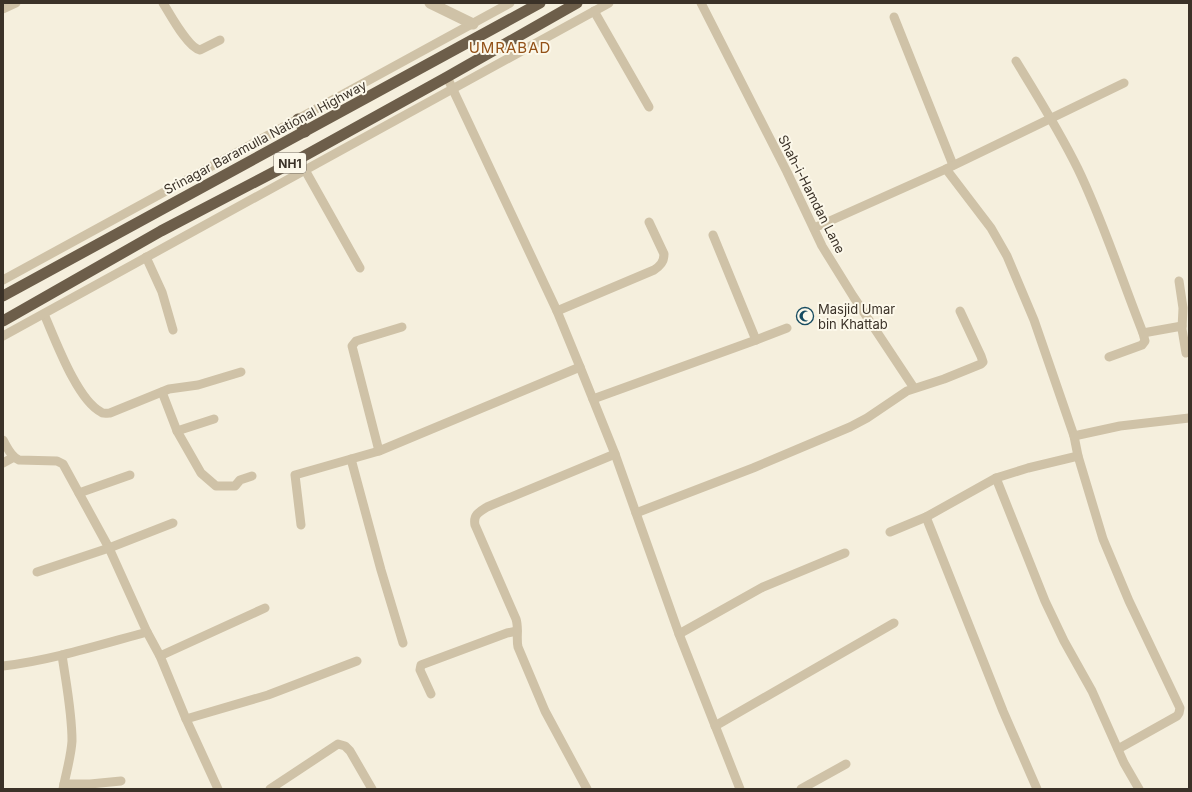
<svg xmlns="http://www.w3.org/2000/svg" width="1192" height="792" viewBox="0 0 1192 792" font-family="Inter,sans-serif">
<rect width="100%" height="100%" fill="#f5efdd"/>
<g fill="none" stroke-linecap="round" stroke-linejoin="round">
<g stroke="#cfc2a7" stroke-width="9">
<path d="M163 3C170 14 188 48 200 50L220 40"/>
<path d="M701 3 787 172 822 246 853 296 914 388"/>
<path d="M3 9 16 3"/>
<path d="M594 11 649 107"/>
<path d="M894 17 953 165"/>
<path d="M1016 61C1038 97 1060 132 1078 169 1103 221 1122 280 1143 333L1145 341 1142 345 1109 357"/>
<path d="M447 77 557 311 580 367 615 454 679 634 740 789"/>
<path d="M946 169 991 228 1007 256 1034 320 1074 436 1078 456 1103 539 1129 601 1180 708 1179 713 1177 716 1118 749"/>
<path d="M305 170 360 268"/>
<path d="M814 228 946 169 1124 83"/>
<path d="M713 235 756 340"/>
<path d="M146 257 162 292 173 330"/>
<path d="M3 280 510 3"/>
<path d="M1179 281 1183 308 1182 329 1186 353"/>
<path d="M557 311 654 270C660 266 664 262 664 254L649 222"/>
<path d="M44 314C55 339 77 400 101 412 103 414 106 413 110 413L169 389 198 385 241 372"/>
<path d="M1143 333 1182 326"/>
<path d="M3 336 609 3"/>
<path d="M162 392 177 431 201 473 216 486H235L240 480 252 476"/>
<path d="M593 399 756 340 787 328"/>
<path d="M177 431 214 419"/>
<path d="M1074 436 1120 426 1189 418"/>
<path d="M3 440C7 447 11 457 19 460L57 461 63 464 109 548 147 632 160 656 186 719 218 789"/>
<path d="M379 451 352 346 356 341 402 327"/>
<path d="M351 459 381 570 403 643"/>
<path d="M3 463 14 457"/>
<path d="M996 478 1045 601 1064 641 1092 691 1124 763 1139 789"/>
<path d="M79 493 130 475"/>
<path d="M636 513 753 468 850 427 867 418 907 391 944 379 981 364 983 362 981 356 960 311"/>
<path d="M926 517 1003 711 1037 789"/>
<path d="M301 525 295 475 379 451 580 367"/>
<path d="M890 532 926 517 996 478 1028 468 1078 456"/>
<path d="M37 572 109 548 173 523"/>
<path d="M679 634 763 587 845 553"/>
<path d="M62 655C66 683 72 712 72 741 71 757 66 773 63 789"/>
<path d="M160 656 265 608"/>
<path d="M3 666C52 660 99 645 147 632"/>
<path d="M431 694 420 670 421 665 507 633 517 631"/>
<path d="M186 719 268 695 357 661"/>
<path d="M715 726 894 623"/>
<path d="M64 784H90L121 781"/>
<path d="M270 789 338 744 345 746 350 751 372 789"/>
<path d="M587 789 545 711 518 647C516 638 519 628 516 619L475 525C473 515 479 512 487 507L615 454"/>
<path d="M801 789 846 764"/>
</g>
<path stroke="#cfc2a7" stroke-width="11" d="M430 3 473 24"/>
<g stroke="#6d5e4a" stroke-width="11">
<path d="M298 119 305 132"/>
<path d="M3 296 540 3"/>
<path d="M3 321 161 231 297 160 447 77 577 3"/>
</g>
</g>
<defs>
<g id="mosque-ring" transform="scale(0.9)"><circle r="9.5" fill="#fcf8ea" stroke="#184c61" stroke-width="1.5"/><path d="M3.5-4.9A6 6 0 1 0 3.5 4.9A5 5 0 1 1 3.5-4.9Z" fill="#184c61"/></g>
</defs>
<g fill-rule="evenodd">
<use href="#mosque-ring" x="805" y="316"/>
</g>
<g text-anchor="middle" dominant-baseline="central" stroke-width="4" stroke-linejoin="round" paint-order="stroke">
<rect fill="#fcf8ea" stroke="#756d62" stroke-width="1" x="274" y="153" width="32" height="20" rx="3"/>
<g font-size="12" font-weight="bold" fill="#3b3228">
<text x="290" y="163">NH1</text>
</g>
<g font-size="13" fill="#3b3228" stroke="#fcf8ea">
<text transform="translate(265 137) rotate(-28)">Srinagar Baramulla National Highway</text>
<text transform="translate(812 194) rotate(63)">Shah-i-Hamdan Lane</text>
</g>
<g font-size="13" fill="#3b3228" stroke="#fcf8ea" text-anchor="start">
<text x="818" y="309">Masjid Umar<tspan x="818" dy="15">bin Khattab</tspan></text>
</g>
<g font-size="15" letter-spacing="1" fill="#935117" stroke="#fcf8ea">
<text x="510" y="47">UMRABAD</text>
</g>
</g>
<rect width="1192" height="792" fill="none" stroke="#3b3228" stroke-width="8"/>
</svg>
